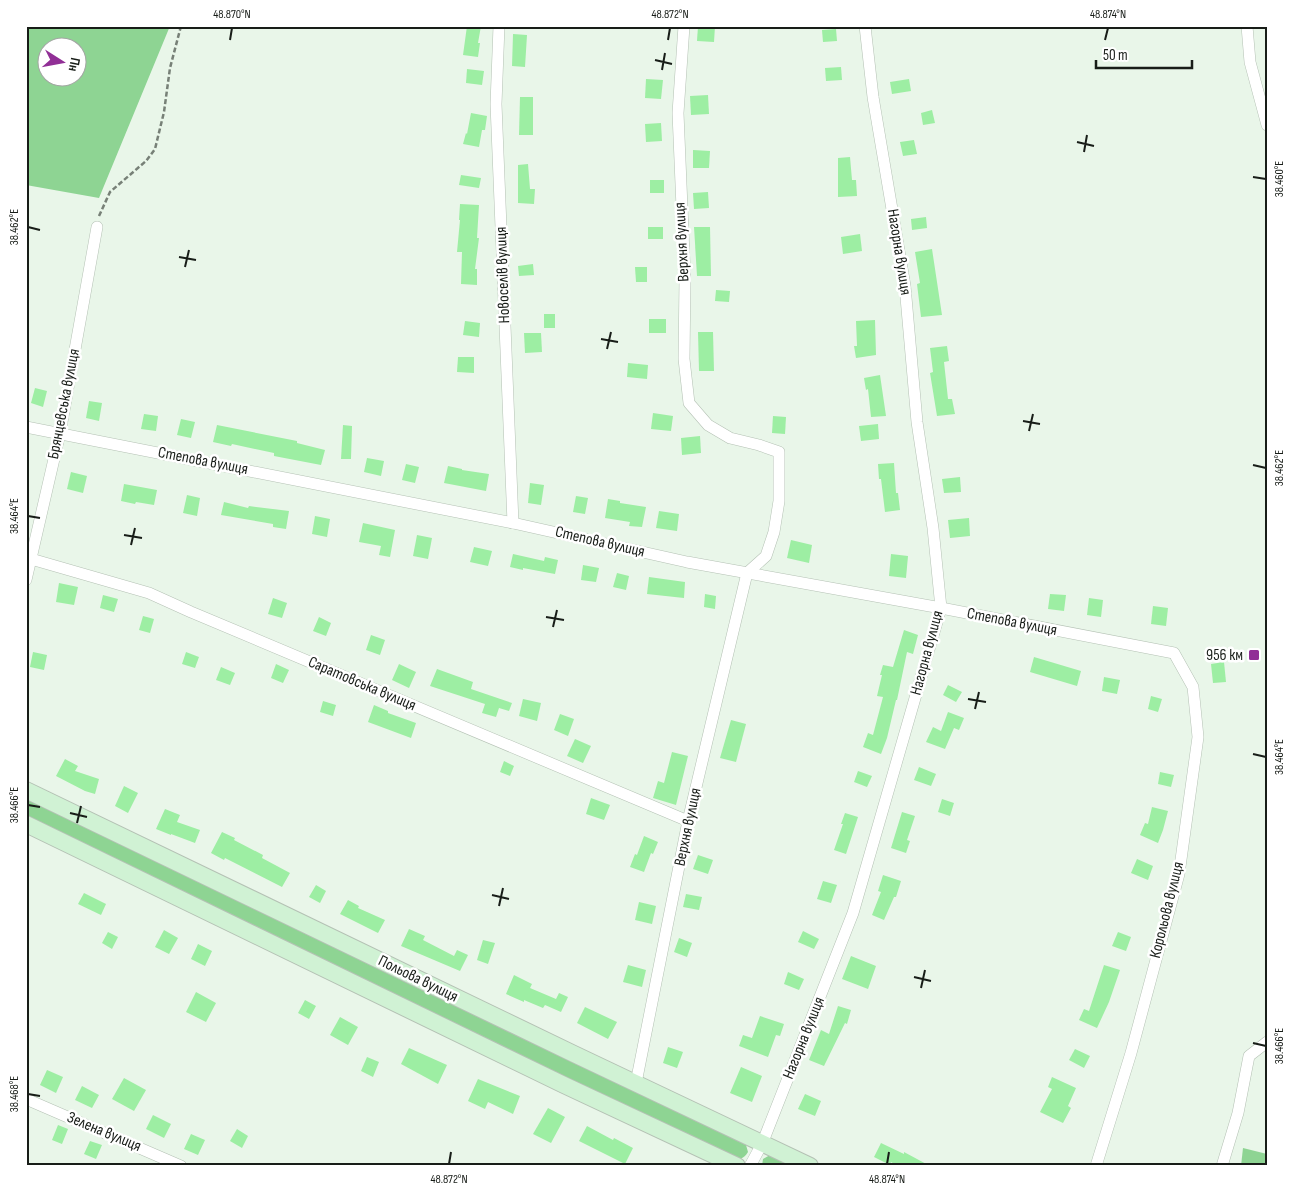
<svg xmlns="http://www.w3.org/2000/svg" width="1293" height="1192" viewBox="0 0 1293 1192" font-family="'Sofia Sans Condensed',sans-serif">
<rect width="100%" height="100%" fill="#e9f6e9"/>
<g fill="#8ed493" fill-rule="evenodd">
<path d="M26 26H170L99 198 26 185ZM48 48H78V78H48Z"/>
<path d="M26 797 742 1140 746 1145 748 1152C744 1159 740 1159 733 1159L26 816Z"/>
<path d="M1243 1148 1267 1154V1166H1241Z"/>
<path d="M770 1155 797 1166H762L763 1159Z"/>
</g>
<g fill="#9deea3">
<path d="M467 26H481L478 43H480L478 57 463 55Z"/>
<path d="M698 26H715L714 42 697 41Z"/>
<path d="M836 29 837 41 823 42 822 30Z"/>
<path d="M513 34 527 35 525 67 512 66Z"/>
<path d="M841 67 842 80 826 81 825 68Z"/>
<path d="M467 69 484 71 482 85 466 83Z"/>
<path d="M646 79 663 80 661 99 645 98Z"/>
<path d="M909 79 911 91 892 94 890 82Z"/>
<path d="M708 95 709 114 691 115 690 96Z"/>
<path d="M520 97H533V135H519Z"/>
<path d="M932 110 935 123 923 125 921 113Z"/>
<path d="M471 113 487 116 485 130H482L479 147 463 144 466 133 467 134Z"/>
<path d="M661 123 662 141 646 142 645 124Z"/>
<path d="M914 140 917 154 903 156 900 142Z"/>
<path d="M693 150 710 151 709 168H693Z"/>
<path d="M850 157 852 180H856L857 196 838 197V158Z"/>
<path d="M528 164 530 189H535L534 204 518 203V165Z"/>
<path d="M461 175 481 178 479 188 459 185Z"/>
<rect x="650" y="180" width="14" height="13"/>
<path d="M708 192 709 208 694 209 693 193Z"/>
<path d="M460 204 479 205 477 238H479L475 269H477V285L461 284 462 252H457L460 220H459Z"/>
<path d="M926 217 927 228 912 230 911 219Z"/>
<rect x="648" y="227" width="15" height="12"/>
<path d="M694 227H710L711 276H697Z"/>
<path d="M860 234 862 251 843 254 841 237Z"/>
<path d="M932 249 942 315 921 317 917 284 920 283 915 252Z"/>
<path d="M533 264 534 275 519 276 518 266Z"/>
<path d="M635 267H647V282H636Z"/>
<path d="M716 290 730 291 729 302 715 301Z"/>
<rect x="544" y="314" width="11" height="14"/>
<rect x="649" y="319" width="17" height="14"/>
<path d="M875 320 876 355 856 358 854 346H857L856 321Z"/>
<path d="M465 321 480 323 479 337 463 335Z"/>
<path d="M698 332H713L714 371H699Z"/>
<path d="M524 333H541L542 352 525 353Z"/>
<path d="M947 346 949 361 944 362 948 399H952L955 414 937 416 930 373 933 372 930 348Z"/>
<path d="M458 357H474V373L457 372Z"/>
<path d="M628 363 648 365 647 379 627 377Z"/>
<path d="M880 375 886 416 871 417 868 389 866 390 864 378Z"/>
<path d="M35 388 47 391 43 407 31 403Z"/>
<path d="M89 401 102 403 99 421 86 418Z"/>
<path d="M653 413 673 416 671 431 651 429Z"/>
<path d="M144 414 158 416 156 431 141 429Z"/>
<path d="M773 416 786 417 785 434 772 433Z"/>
<path d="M181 419 195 422 191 438 177 435Z"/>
<path d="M878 424 879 439 861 441 859 426Z"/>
<path d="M217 425 297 441V443L325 450 321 465 274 456V453L232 444 231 446 213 442Z"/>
<path d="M343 425 352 426 351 459H341Z"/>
<path d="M700 436 701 453 682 455 681 438Z"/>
<path d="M367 458 384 461 381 476 364 472Z"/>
<path d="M894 463 896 493H898L900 510 885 512 881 479H879L878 464Z"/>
<path d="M406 464 419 467 415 483 402 480Z"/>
<path d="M448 466 462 469V470L489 474 486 491 444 483Z"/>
<path d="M71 472 87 476 83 493 67 489Z"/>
<path d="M960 477 961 492 944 493 942 479Z"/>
<path d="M530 483 544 485 541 505 528 503Z"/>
<path d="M124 484 157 490 154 505 136 502 135 504 121 501Z"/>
<path d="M187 495 200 498 197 516 183 513Z"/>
<path d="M576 496 588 498 585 514 573 512Z"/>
<path d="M608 499 620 501V503L646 507 642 527 629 526 630 522 605 518Z"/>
<path d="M224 502 248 508 249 506 289 511 286 529 273 527V524L221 515Z"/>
<path d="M659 511 679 514 677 531 656 528Z"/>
<path d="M315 516 330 519 327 537 312 534Z"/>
<path d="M969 518 970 536 950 538 948 520Z"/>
<path d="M363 523 395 530 390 557 379 555 381 546 359 542Z"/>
<path d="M417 535 432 538 428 559 413 556Z"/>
<path d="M791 540 812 545 809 563 787 558Z"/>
<path d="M474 547 492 551 488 566 470 562Z"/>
<path d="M513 554 544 561 545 557 558 560 555 574 523 568V570L510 567Z"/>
<path d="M891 554 908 556 906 578 889 576Z"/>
<path d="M583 565 599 568 596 582 581 580Z"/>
<path d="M617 573 629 576 626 590 613 587Z"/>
<path d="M649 577 685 582 684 598 647 594Z"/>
<path d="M59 583 78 587 74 605 56 602Z"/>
<path d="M705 594 716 596 715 609 704 607Z"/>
<path d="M1050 594 1066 595 1064 611 1048 609Z"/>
<path d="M103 595 118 599 114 612 100 608Z"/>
<path d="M273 598 287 603 282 618 268 614Z"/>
<path d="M1089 598 1103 600 1101 617 1087 615Z"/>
<path d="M1153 606 1168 608 1166 626 1151 624Z"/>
<path d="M143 616 154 619 150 633 139 630Z"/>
<path d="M319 617 331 623 326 636 313 631Z"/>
<path d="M904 630 918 635 913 654 907 652 897 700H896L887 738 881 754 863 747 868 733 873 735 883 697 877 696 882 675H880L883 665 893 667Z"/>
<path d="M371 635 385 640 380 655 366 650Z"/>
<path d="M33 652 47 655 44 670 30 667Z"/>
<path d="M186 652 199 657 195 668 182 664Z"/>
<path d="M1034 657 1081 671 1077 686 1030 672Z"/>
<path d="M1224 662 1226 682 1213 683 1211 664Z"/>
<path d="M276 664 289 670 283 683 271 678Z"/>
<path d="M399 664 416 672 409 688 392 680Z"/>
<path d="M221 667 235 673 230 685 216 680Z"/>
<path d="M437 669 473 682 471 689 512 703 509 711 499 708 496 717 482 713 485 704 430 686Z"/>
<path d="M1104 677 1120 680 1117 694 1102 691Z"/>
<path d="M948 685 962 692 956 702 943 695Z"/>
<path d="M1151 696 1162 699 1158 712 1148 709Z"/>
<path d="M523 699 541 703 537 721 519 716Z"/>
<path d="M323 701 336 705 333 716 320 712Z"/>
<path d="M374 705 388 711V713L416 723 411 738 368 722Z"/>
<path d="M948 712 964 718 959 730 954 728 945 749 926 742 933 727 941 731Z"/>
<path d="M560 714 574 719 568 736 554 730Z"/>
<path d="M731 720 746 724 736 762 720 758Z"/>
<path d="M575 739 591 746 583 763 567 756Z"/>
<path d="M672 752 688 756 676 805 653 798 658 781 664 783Z"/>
<path d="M65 759 78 766 75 771 99 779 95 794 85 791 56 776Z"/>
<path d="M504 761 514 766 510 776 500 772Z"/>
<path d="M919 767 936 774 931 786 914 780Z"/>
<path d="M858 771 872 776 867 787 854 782Z"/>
<path d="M1160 772 1174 775 1171 787 1158 784Z"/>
<path d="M124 786 138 793 128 813 115 806Z"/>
<path d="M591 798 610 805 604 820 586 814Z"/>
<path d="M942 799 954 803 950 816 938 812Z"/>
<path d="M1152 807 1168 811 1163 830 1158 843 1140 835 1145 823 1148 824Z"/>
<path d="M165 809 180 815 177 822 200 830 195 843 171 834V835L156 829Z"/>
<path d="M902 812 915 816 907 840 910 841 906 853 891 848Z"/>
<path d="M845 813 858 817 846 854 834 850 843 824H841Z"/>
<path d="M222 832 235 838 234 840 263 855 262 858 290 873 282 887 225 858 224 860 211 853Z"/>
<path d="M644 836 658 842 653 854 651 853 644 872 630 867 635 854 637 855Z"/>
<path d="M698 855 713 860 708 874 693 869Z"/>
<path d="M1137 859 1153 866 1148 880 1131 873Z"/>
<path d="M883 875 901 881 896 897H894L884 920 872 915 881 892 878 891Z"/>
<path d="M823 881 837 885 831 903 817 899Z"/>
<path d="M316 885 326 891 320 903 309 897Z"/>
<path d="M84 893 106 904 101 915 78 904Z"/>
<path d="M686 894 702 897 699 910 683 907Z"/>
<path d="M348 900 359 906 358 908 385 920 378 933 340 914Z"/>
<path d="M639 902 656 906 652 924 635 920Z"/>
<path d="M409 929 425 936 423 940 454 956 457 950 468 955 460 971 401 946Z"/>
<path d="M164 930 178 938 169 954 155 947Z"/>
<path d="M803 931 819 939 814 949 798 942Z"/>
<path d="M108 932 118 937 112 949 102 943Z"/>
<path d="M1118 932 1131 937 1126 951 1112 946Z"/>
<path d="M679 938 692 943 687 957 674 952Z"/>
<path d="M483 940 495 943 488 964 477 960Z"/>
<path d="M198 944 212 951 205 966 191 959Z"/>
<path d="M851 956 876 966 868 989 842 979Z"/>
<path d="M628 965 646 970 642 987 623 982Z"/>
<path d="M1104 965 1120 970 1109 1002 1097 1028 1079 1020 1084 1009 1089 1011Z"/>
<path d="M788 972 804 979 799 990 784 984Z"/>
<path d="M514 975 532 984 530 988 556 999 559 993 568 997 561 1012 545 1005 543 1008 524 1000V1002L506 994Z"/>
<path d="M196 992 216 1003 206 1022 186 1012Z"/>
<path d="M305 1000 316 1006 309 1019 298 1013Z"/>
<path d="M838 1006 851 1010 847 1024 845 1023 824 1066 809 1060 821 1030 829 1034Z"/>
<path d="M585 1007 617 1022 608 1039 577 1023Z"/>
<path d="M760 1016 784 1024 780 1036 776 1035 768 1057 739 1046 743 1035 752 1038Z"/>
<path d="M340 1017 358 1027 348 1045 330 1035Z"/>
<path d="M668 1047 683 1052 677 1068 663 1063Z"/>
<path d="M409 1048 447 1065 438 1084 401 1064Z"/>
<path d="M1075 1049 1090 1056 1084 1068 1069 1060Z"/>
<path d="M367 1057 379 1062 373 1077 361 1071Z"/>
<path d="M741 1067 762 1076 752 1102 730 1093Z"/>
<path d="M47 1070 63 1077 56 1093 40 1085Z"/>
<path d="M1052 1077 1076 1088 1068 1106 1071 1108 1063 1123 1040 1112 1052 1089 1048 1087Z"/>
<path d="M124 1078 146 1090 134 1111 112 1099Z"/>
<path d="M478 1079 520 1096 513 1114 488 1102 485 1109 468 1101Z"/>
<path d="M82 1086 99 1095 92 1108 75 1100Z"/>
<path d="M805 1094 821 1101 815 1116 798 1109Z"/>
<path d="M548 1108 565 1117 551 1143 533 1134Z"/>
<path d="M153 1115 171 1124 164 1138 146 1129Z"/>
<path d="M58 1125 68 1129 62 1144 52 1140Z"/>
<path d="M587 1126 613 1140 614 1138 633 1148 625 1164 579 1141Z"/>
<path d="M237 1129 248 1136 242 1148 230 1141Z"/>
<path d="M191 1134 205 1140 198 1155 184 1149Z"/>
<path d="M90 1141 102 1145 96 1159 84 1154Z"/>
<path d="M881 1143 904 1154V1152L930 1166H898L891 1162 890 1165 874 1157Z"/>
</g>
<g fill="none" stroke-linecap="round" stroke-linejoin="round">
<g stroke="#b4c1b4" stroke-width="12">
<g id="minor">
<path d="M499 26 496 104 513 523"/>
<path d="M1247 26 1250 62 1267 125"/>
<path d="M26 427 513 523 687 562 941 608 1174 653 1193 687 1198 737 1179 874 1131 1053 1096 1166"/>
<path d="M31 559 149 593 191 612 688 821"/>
<path d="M26 580 60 433 97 227"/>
<path d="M636 1083 688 821 747 573 766 556 774 532 779 501V452L759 445 730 438 708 425 689 403 684 359 685 279 678 113 684 26"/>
<path d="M26 1099 181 1166"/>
<path d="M750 1166 762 1144 853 913 941 608 933 528 917 422 905 286 873 97 865 26"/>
<path d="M1222 1166 1238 1113 1249 1056 1267 1042"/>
</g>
</g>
<g stroke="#b4c1b4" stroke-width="18">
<g id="secondary">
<path d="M26 790 574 1054 810 1166"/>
<path d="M26 824 564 1085 737 1166"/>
</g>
</g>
<path stroke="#778077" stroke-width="2.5" stroke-dasharray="5 2.5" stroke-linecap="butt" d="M99 216 110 192 146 161 155 149 164 112 170 68 181 26"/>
<use href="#minor" stroke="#fff" stroke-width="11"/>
<use href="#secondary" stroke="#d0f2d4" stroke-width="16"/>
</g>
<path fill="none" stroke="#181d18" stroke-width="2" d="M230 40 232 28M668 40 670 28M1105 40 1108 28M655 60 672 64M662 70 665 53M1077 142 1094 146M1084 152 1087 135M1253 177 1266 179M28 227 40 230M179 257 196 260M185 267 189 250M601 339 618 342M607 349 611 332M1023 421 1040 424M1029 431 1033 414M1253 465 1266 468M28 516 40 518M124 535 142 538M131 545 135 528M546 617 564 620M553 627 557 610M968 699 986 702M975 709 979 692M1253 754 1266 757M28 805 40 807M70 813 87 817M77 823 81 806M492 895 509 899M499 906 503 888M914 977 931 981M921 988 925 970M1253 1043 1266 1046M28 1094 40 1096M449 1164 451 1152M887 1164 889 1152"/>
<rect fill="#912f96" stroke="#fff" stroke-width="2" x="1248" y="649" width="12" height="12" rx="2.5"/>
<g text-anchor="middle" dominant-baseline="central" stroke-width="5" stroke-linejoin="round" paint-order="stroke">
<g font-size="16" fill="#181d18" stroke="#fff">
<text transform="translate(682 242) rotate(-93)">Верхня вулиця</text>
<text transform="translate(899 252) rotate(81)">Нагорна вулиця</text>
<text transform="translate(503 275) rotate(-92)">Новоселів вулиця</text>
<text transform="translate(64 404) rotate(-79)">Брянцевська вулиця</text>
<text transform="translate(203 461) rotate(11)">Степова вулиця</text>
<text transform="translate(600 542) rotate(13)">Степова вулиця</text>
<text transform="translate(1012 622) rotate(11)">Степова вулиця</text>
<text transform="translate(927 653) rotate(-75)">Нагорна вулиця</text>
<text transform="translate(362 684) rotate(23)">Саратовська вулиця</text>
<text transform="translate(688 827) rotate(-78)">Верхня вулиця</text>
<text transform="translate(1167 910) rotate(-76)">Корольова вулиця</text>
<text transform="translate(418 979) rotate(26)">Польова вулиця</text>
<text transform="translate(804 1038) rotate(-68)">Нагорна вулиця</text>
<text transform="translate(104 1132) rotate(23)">Зелена вулиця</text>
</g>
<g font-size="16" fill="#181d18" stroke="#fff" text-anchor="end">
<text x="1243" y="655">956 км</text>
</g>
</g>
<rect width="1293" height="1192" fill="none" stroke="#ffffff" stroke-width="55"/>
<g transform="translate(62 62) rotate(101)"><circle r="24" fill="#ffffff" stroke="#a3a5a3"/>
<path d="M0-4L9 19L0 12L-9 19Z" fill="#912f96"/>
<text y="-8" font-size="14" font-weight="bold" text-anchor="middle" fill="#181d18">Пн</text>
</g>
<path d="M1096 60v8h96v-8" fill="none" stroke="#181d18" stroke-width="2.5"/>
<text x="1103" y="60" font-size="15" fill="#181d18" stroke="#ffffff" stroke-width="4" paint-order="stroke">50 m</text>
<rect x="28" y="28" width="1238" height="1136" fill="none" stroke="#181d18" stroke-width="2"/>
<g font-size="12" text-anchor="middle" fill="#181d18">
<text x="232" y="18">48.870°N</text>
<text x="670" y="18">48.872°N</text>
<text x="1108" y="18">48.874°N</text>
<text transform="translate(1279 179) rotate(-90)" y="4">38.460°E</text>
<text transform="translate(14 227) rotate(-90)" y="4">38.462°E</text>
<text transform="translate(1279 468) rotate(-90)" y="4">38.462°E</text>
<text transform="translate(14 516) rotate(-90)" y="4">38.464°E</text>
<text transform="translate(1279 757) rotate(-90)" y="4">38.464°E</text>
<text transform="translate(14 805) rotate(-90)" y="4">38.466°E</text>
<text transform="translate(1279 1046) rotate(-90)" y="4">38.466°E</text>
<text transform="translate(14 1094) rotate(-90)" y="4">38.468°E</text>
<text x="449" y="1183">48.872°N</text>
<text x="887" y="1183">48.874°N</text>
</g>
</svg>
